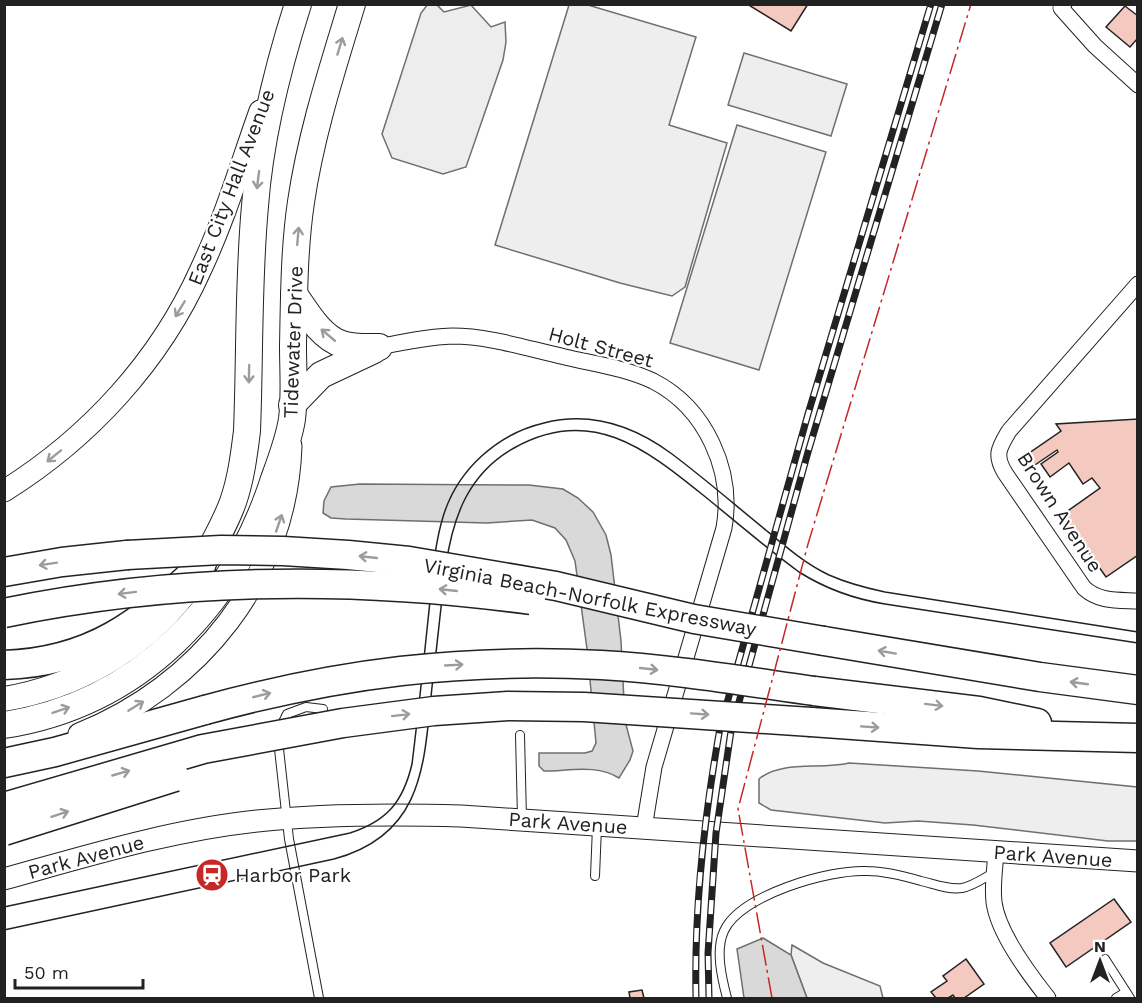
<svg xmlns="http://www.w3.org/2000/svg" width="1142" height="1003" viewBox="0 0 1142 1003" font-family="'Work Sans',sans-serif">
<rect width="100%" height="100%" fill="#fff"/>
<g fill="#eee" stroke="#6f6f6f" stroke-width="1.5">
<path d="M569 5H588L696 37 669 125 727 143 685 287 672 296 620 283 495 245Z"/>
<path d="M744 53 847 84 831 136 728 105Z"/>
<path d="M737 125 826 152 759 370 670 343Z"/>
<path d="M849 763 978 771 1137 787V841H1108L973 825 918 821 885 823 771 810 759 803V779C782 760 820 770 849 763Z"/>
<path d="M792 945 823 963 880 986 883 998H807L791 955Z"/>
</g>
<path fill="#ededed" stroke="#6f6f6f" stroke-width="1.5" d="M428 4 437 5 444 12 471 5 491 27 505 22 506 42 503 60 466 167 443 174 392 158 382 134 421 13Z"/>
<g fill="#d9d9d9" stroke="#6f6f6f" stroke-width="1.5">
<path d="M360 484 529 485 563 489 578 498 593 512 606 535 611 555 621 641 625 721 633 751 630 760 619 778C597 764 569 771 544 771L539 766V753H585L592 751 596 743 587 649 575 561 566 540 555 528 532 520 487 523 346 519 331 518 323 513 324 501 331 487Z"/>
<path d="M763 938 791 955 807 998H744L737 949Z"/>
</g>
<g fill="#f3c9c0" stroke="#222" stroke-width="1.5">
<path d="M747 4H808L791 31Z"/>
<path d="M1125 6 1138 16V38L1130 47 1106 27Z"/>
<path d="M1138 419V555L1106 577 1062 515 1100 488 1092 478 1083 484 1069 463 1050 477 1041 464 1058 452 1057 450 1029 469 1022 458 1061 431 1056 424Z"/>
<path d="M1114 899 1131 922 1066 967 1050 943Z"/>
<path d="M966 959 984 984 964 998H955L953 995 948 998H936L931 992 947 981 943 976Z"/>
<path d="M642 990 644 998H630L629 992Z"/>
</g>
<g fill="none" stroke-linecap="round" stroke-linejoin="round">
<g stroke="#222" stroke-width="10">
<g id="service">
<path d="M280 728 287 714 306 707 323 709"/>
<path d="M520 735 522 818"/>
<path d="M278 740 289 839 319 998"/>
<path d="M595 876 597 827"/>
<path d="M1105 959 1130 998"/>
<path d="M727 998C722 979 715 950 724 931 740 895 830 869 867 871 885 871 904 876 921 881 934 884 948 890 962 888 973 886 984 878 995 872"/>
<path d="M1116 998 1126 992"/>
</g>
</g>
<g stroke="#222" stroke-width="17">
<g id="minor">
<path d="M1064 4 1061 8 1095 46 1138 85"/>
<path d="M1138 284 1009 431C999 448 994 455 1005 473L1084 588C1099 602 1118 600 1138 601"/>
<path d="M379 347C403 342 427 337 452 336 490 336 528 349 565 357 594 364 626 368 653 381 706 408 734 471 724 528L654 767 644 828"/>
<path d="M996 852C995 868 992 886 994 902 998 933 1029 974 1048 998"/>
</g>
</g>
<g stroke="#222" stroke-width="23">
<g id="secondary">
<path d="M4 491C89 438 160 361 201 269 225 218 241 164 260 111"/>
<path d="M79 734C199 686 287 578 291 446"/>
<path d="M4 879C87 856 171 830 257 821 325 814 393 814 461 816L1138 861"/>
</g>
</g>
<g stroke="#222" stroke-width="26">
<path id="primary" d="M4 699C76 687 139 651 184 594"/>
</g>
<g stroke="#222" stroke-width="28">
<g id="trunk">
<path d="M294 294C306 311 321 338 342 344 354 348 367 347 379 347"/>
<path d="M292 405 321 375 374 350"/>
<path d="M201 566C213 545 225 524 233 502 241 479 244 455 247 431 250 356 248 281 255 206 260 137 277 70 298 4"/>
<path d="M4 725C139 704 233 606 274 479 281 460 289 439 292 419 295 395 293 370 293 346 294 298 294 249 301 202 311 134 332 70 352 4"/>
</g>
</g>
<g stroke="#222" stroke-width="31">
<g id="motorway">
<path d="M4 572 62 562 127 555"/>
<path d="M824 641 1040 677 1138 690"/>
<path d="M4 665C92 662 140 624 201 566"/>
<path d="M814 691 979 711 1037 723"/>
<path d="M811 722 978 734 1138 738"/>
<path d="M4 763 55 752 205 710"/>
</g>
</g>
<use href="#service" stroke="#fff" stroke-width="8"/>
<use href="#minor" stroke="#fff" stroke-width="15"/>
<use href="#secondary" stroke="#fff" stroke-width="21"/>
<use href="#primary" stroke="#fff" stroke-width="24"/>
<use href="#trunk" stroke="#fff" stroke-width="26"/>
<use href="#motorway" stroke="#fff" stroke-width="28"/>
<g stroke="#222" stroke-width="1.5">
<path d="M4 907 350 833C387 821 403 802 412 764 418 716 423 668 428 620 432 586 433 550 443 517 457 470 497 434 544 423 591 411 634 426 672 454 704 478 735 505 767 531 786 547 806 564 829 575 847 583 866 588 885 592L1138 632"/>
<path d="M4 930 334 859C424 835 424 764 432 687 437 646 441 605 446 565 453 516 469 473 514 448 590 405 645 448 703 495 734 520 766 548 799 572 826 589 854 599 885 604L1138 643"/>
</g>
<g stroke="#222" stroke-width="7">
<g id="rail">
<path d="M696 998C694 907 704 818 720 728L808 414 931 4"/>
<path d="M709 998 708 953 716 833 731 731 808 452 942 4"/>
</g>
</g>
<use href="#rail" stroke="#fff" stroke-width="4.5" stroke-dasharray="14" stroke-linecap="butt"/>
<g stroke="#222" stroke-width="31" stroke-linecap="butt">
<g id="motorway-bridge">
<path d="M127 555 221 550 283 551 348 555 409 561 556 586 694 619 824 641"/>
<path d="M4 613C178 577 355 576 531 600"/>
<path d="M205 710C340 673 461 658 601 665 672 669 743 681 814 691"/>
<path d="M4 807 203 749 343 723 434 711 508 706 584 707 811 722"/>
<path d="M4 831 175 777"/>
</g>
</g>
<use href="#motorway-bridge" stroke="#fff" stroke-width="28"/>
<path stroke="#c62828" stroke-width="1.5" stroke-dasharray="21 4.5 3 4.5" stroke-linecap="butt" d="M772 998 738 809 808 544 971 4"/>
</g>
<defs><path id="oneway-shaft" d="M-6 0H5M1.5-3L5.5 0L1.5 3" fill="none" stroke-width="1.6" stroke-linecap="round" stroke-linejoin="round" transform="scale(1.5)"/></defs>
<g stroke="#9c9c9c">
<use href="#oneway-shaft" transform="translate(340 46) rotate(-73)"/>
<use href="#oneway-shaft" transform="translate(258 180) rotate(97)"/>
<use href="#oneway-shaft" transform="translate(298 236) rotate(-85)"/>
<use href="#oneway-shaft" transform="translate(180 309) rotate(121)"/>
<use href="#oneway-shaft" transform="translate(328 335) rotate(-140)"/>
<use href="#oneway-shaft" transform="translate(249 374) rotate(91)"/>
<use href="#oneway-shaft" transform="translate(54 456) rotate(141)"/>
<use href="#oneway-shaft" transform="translate(279 523) rotate(-71)"/>
<use href="#oneway-shaft" transform="translate(368 557) rotate(-174)"/>
<use href="#oneway-shaft" transform="translate(48 564) rotate(171)"/>
<use href="#oneway-shaft" transform="translate(448 590) rotate(-174)"/>
<use href="#oneway-shaft" transform="translate(127 593) rotate(173)"/>
<use href="#oneway-shaft" transform="translate(887 652) rotate(-170)"/>
<use href="#oneway-shaft" transform="translate(454 665) rotate(-3)"/>
<use href="#oneway-shaft" transform="translate(649 669) rotate(6)"/>
<use href="#oneway-shaft" transform="translate(1079 683) rotate(-172)"/>
<use href="#oneway-shaft" transform="translate(262 695) rotate(-14)"/>
<use href="#oneway-shaft" transform="translate(934 705) rotate(7)"/>
<use href="#oneway-shaft" transform="translate(136 706) rotate(-32)"/>
<use href="#oneway-shaft" transform="translate(61 710) rotate(-19)"/>
<use href="#oneway-shaft" transform="translate(700 714) rotate(4)"/>
<use href="#oneway-shaft" transform="translate(401 715) rotate(-7)"/>
<use href="#oneway-shaft" transform="translate(870 727) rotate(4)"/>
<use href="#oneway-shaft" transform="translate(121 773) rotate(-16)"/>
<use href="#oneway-shaft" transform="translate(60 814) rotate(-18)"/>
</g>
<defs>
<g id="station-disc" transform="scale(1.725)"><circle r="9.5" fill="#c62828" stroke="#fff"/><path d="M-3-6H3Q5-6 5-4V2Q5 4 3 4L4.5 6H3L1.5 4h-3L-3 6H-4.5L-3 4Q-5 4-5 2V-4Q-5-6-3-6ZM-3.5-4v3h7v-3ZM-3.5 1v1.5H-2V1ZM2 1v1.5H3.5V1Z" fill="#fff"/></g>
</defs>
<g fill-rule="evenodd">
<use href="#station-disc" x="212" y="875"/>
</g>
<g text-anchor="middle" dominant-baseline="central" stroke-width="4.5" stroke-linejoin="round" paint-order="stroke">
<g font-size="20" fill="#222" stroke="#fff">
<text transform="translate(231 187) rotate(-69)">East City Hall Avenue</text>
<text transform="translate(293 342) rotate(-88)">Tidewater Drive</text>
<text transform="translate(601 347) rotate(15)">Holt Street</text>
<text transform="translate(1060 512) rotate(57)">Brown Avenue</text>
<text transform="translate(590 597) rotate(11)">Virginia Beach-Norfolk Expressway</text>
<text transform="translate(568 823) rotate(4)">Park Avenue</text>
<text transform="translate(1053 856) rotate(4)">Park Avenue</text>
<text transform="translate(86 857) rotate(-15)">Park Avenue</text>
</g>
<g font-size="20" fill="#222" stroke="#fff" text-anchor="start">
<text x="235" y="875">Harbor Park</text>
</g>
</g>
<rect width="1142" height="1003" fill="none" stroke="#222222" stroke-width="12"/>
<g transform="translate(1100 961)" stroke="#ffffff" stroke-width="4.5" paint-order="stroke">
<path d="M0-4.5L10 22L0 15L-10 22Z" fill="#222222"/>
<text y="-9" font-size="16" font-weight="bold" text-anchor="middle" fill="#222222">N</text>
</g>
<path d="M15 979v9h128v-9" fill="none" stroke="#222222" stroke-width="3"/>
<text x="24" y="979" font-size="18" fill="#222222" stroke="#ffffff" stroke-width="4.5" paint-order="stroke">50 m</text>
</svg>
